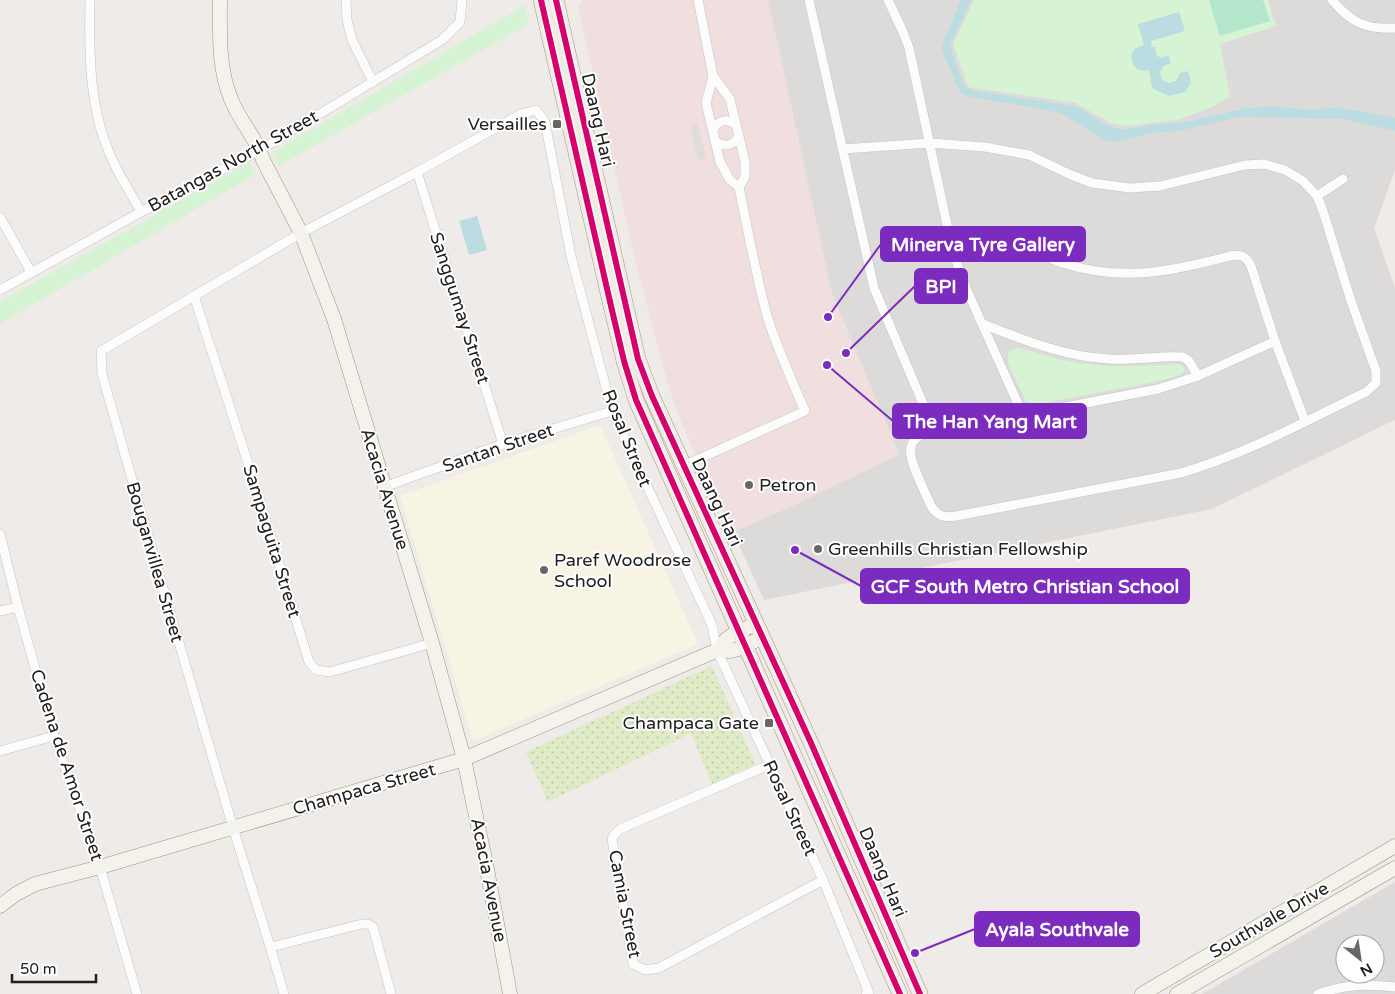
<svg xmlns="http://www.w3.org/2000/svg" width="1395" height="994" viewBox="0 0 1395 994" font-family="'Varela Round',sans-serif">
<defs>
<pattern id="grass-dots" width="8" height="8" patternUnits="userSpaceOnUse" patternTransform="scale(1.25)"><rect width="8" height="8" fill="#deebc6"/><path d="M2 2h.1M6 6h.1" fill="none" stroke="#bec9aa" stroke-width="1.8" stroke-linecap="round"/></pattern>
</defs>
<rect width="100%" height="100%" fill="#eeebe8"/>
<g fill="#dddbda" fill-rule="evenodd">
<path d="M768 0H1395V170L1374 228 1395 288V420L1212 509 764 600 733 532 794 505 899 454 832 294Z"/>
<path d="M1395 882V994H1202ZM1345 944H1375V974H1345Z"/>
</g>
<path fill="#f0dfde" d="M582 0H768L832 294 899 454 794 505 733 532 686 434 672 397 659 352 634 255 578 7Z"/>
<path fill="#f7f4e4" d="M600 425 698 644 473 741 400 496Z"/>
<path fill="url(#grass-dots)" d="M712 666 755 764 712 784 691 733 548 802 526 752Z"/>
<g fill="#d6f4d4">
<path d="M974 0H1268L1276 26 1220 44 1230 97 1210 108 1177 120 1126 126 1110 123 1076 103 968 87 953 44Z"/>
<path d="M525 5 529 24 279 166 273 152Z"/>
<path d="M249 162 256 174 0 324V302Z"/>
<path d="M1017 348C1032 350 1047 357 1062 360 1101 368 1139 367 1178 364L1182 365 1185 370 1181 375 1154 382 1033 405 1026 401 1008 364V353Z"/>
</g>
<path fill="#b3e6cb" d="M1209 0H1263L1270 21 1220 36Z"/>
<path fill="#dedddc" d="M697 123 706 158 698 160 690 125Z"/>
<g fill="#bbdde2">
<path d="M961 0H971L951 43V50L964 85 974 91 1069 105 1081 109 1106 125 1121 130 1156 124H1176L1247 108 1270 106 1312 110 1337 107 1395 118V131L1343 119 1241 117 1178 131 1152 133 1114 142 1107 141 1061 113 967 96 961 94 942 51V45Z"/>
<path d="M1179 12 1185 31 1151 41 1152 47H1155L1157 56 1162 58 1168 55 1171 63 1164 66 1160 72 1162 80 1169 83 1176 81 1180 73 1188 71 1191 83 1185 92 1169 96 1152 88 1149 70C1135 74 1128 61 1134 49L1144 45 1138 24Z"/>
<path d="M477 216 487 250 469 255 459 221Z"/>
</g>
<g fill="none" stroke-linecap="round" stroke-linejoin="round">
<g stroke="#c5c4c3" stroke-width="10">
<g id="street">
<path d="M90 0C89 47 89 103 107 147 115 170 130 191 141 212"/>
<path d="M346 0 347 20 352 40 373 82"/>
<path d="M698 0 713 76 730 99 745 162V177L739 187"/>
<path d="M809 0 874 288 935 432"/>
<path d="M888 0 903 32 909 48 949 234 961 277 1023 415"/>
<path d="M1332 0C1351 22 1365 30 1395 28"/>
<path d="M713 130C718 120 727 118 736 125"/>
<path d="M715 141C725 148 734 146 739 135"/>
<path d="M842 149 930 143 985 147 1029 155 1069 174 1092 183 1130 188 1160 186 1245 165 1264 164 1285 170 1303 181 1317 196 1323 211 1351 301 1376 371V383L1366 392C1306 421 1246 454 1181 473L956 516C944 518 937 516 931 506 926 493 907 459 911 447 912 441 916 438 921 435L1158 389 1198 376 1275 341"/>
<path d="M417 172 503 444"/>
<path d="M1317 196 1343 179"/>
<path d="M0 217 31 272"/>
<path d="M949 234C967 234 988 233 1006 240 1026 247 1045 257 1066 264 1123 282 1174 271 1230 256 1241 254 1246 256 1251 266L1275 341 1305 421"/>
<path d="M0 290 141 212 260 150 442 40 460 22 462 0"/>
<path d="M194 296 256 488 309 662 316 670 330 672 432 643"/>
<path d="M983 324C1023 340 1066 357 1109 359 1133 361 1161 355 1183 357L1189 361 1198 376"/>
<path d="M683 466 805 411C792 381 778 350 768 319 756 276 748 231 739 187L730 180 720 162 706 103 713 76"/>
<path d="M384 487 503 444 612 411"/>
<path d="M0 534 18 607 54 736 100 867 137 994"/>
<path d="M0 611 18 607"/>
<path d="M0 751 54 736"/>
<path d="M771 764 620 829 614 835 612 839 633 964 645 970 659 968 823 880"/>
<path d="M271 947 362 924H368L373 927 391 994"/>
<path d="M284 994C268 937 249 881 232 824 188 675 144 524 102 374L101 351 301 233 417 172 521 114 536 110 545 122 571 256 612 411 712 625 717 650 823 880 869 993 866 994"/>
<path d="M1318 994C1346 984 1366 984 1395 987"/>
</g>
</g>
<g stroke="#999780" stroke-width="15">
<g id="secondary">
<path d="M220 0C220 33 218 68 231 99 239 121 257 138 263 160L301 233 334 319 432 643 464 759 486 864 510 994"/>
<path d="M720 649C733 656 750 643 762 637"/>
<path d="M0 906 16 894 35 884 100 867 464 759 720 649C724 635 744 630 756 624"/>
<path d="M1142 994 1395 846"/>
<path d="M1177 994 1395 868"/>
</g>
</g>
<g stroke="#a59784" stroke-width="16">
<g id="primary">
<path d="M541 0 611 306 624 361 636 400 900 994"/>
<path d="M556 0 638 359 652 396 811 743 920 994"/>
</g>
</g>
<use href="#street" stroke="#fcfcfc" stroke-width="9"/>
<use href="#secondary" stroke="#f4f3eb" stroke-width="14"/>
<use href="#primary" stroke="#f1ebe5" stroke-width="15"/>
<g stroke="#fff" stroke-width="9">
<g id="cycleway">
<path d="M541 0 611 306 624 361 636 400 900 994"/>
<path d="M556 0 638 359 652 396 811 743 920 994"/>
</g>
</g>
<use href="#cycleway" stroke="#d6006c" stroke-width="6"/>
</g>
<g fill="#686766" stroke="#fff" stroke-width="2">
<rect x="552" y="119" width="10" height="10" rx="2.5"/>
<circle cx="749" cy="485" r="5"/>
<circle cx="818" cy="549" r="5"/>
<circle cx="544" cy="570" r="5"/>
<rect x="764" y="718" width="10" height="10" rx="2.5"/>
</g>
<g text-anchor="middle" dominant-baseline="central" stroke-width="4" stroke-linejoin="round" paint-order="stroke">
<g font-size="18" fill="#202020" stroke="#fff">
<text transform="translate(598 120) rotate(77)">Daang Hari</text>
<text transform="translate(233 161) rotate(-29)">Batangas North Street</text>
<text transform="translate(460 308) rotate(72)">Sanggumay Street</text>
<text transform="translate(627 438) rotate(68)">Rosal Street</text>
<text transform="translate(498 448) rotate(-19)">Santan Street</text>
<text transform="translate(385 489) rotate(73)">Acacia Avenue</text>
<text transform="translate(717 502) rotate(65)">Daang Hari</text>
<text transform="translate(272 541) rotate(73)">Sampaguita Street</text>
<text transform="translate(155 562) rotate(74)">Bouganvillea Street</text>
<text transform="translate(67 765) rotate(72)">Cadena de Amor Street</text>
<text transform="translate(364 789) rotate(-16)">Champaca Street</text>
<text transform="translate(790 808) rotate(65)">Rosal Street</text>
<text transform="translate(883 872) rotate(67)">Daang Hari</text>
<text transform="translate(489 880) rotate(79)">Acacia Avenue</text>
<text transform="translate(625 904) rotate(79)">Camia Street</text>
<text transform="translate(1269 920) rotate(-30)">Southvale Drive</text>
</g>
<g font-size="18" fill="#202020" stroke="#fff" text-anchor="start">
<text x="547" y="124" text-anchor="end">Versailles</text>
<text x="759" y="485">Petron</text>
<text x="828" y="549">Greenhills Christian Fellowship</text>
<text x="554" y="560">Paref Woodrose<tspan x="554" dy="21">School</tspan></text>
<text x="759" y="723" text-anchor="end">Champaca Gate</text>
</g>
</g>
<path fill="none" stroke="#7b2cbf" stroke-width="2" d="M828 317L881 244M846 353L915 286M827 365L893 421M795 550L861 586M915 953L975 929"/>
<g fill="#7b2cbf" stroke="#fff" stroke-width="2">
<circle cx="828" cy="317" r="5"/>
<circle cx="846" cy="353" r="5"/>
<circle cx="827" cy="365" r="5"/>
<circle cx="795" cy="550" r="5"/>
<circle cx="915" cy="953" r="5"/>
</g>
<g fill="#7b2cbf" stroke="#7b2cbf" stroke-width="2">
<rect x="881" y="227" width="204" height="34" rx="5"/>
<rect x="915" y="269" width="52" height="34" rx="5"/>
<rect x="893" y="404" width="193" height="34" rx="5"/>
<rect x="861" y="569" width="328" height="34" rx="5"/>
<rect x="975" y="912" width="164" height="34" rx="5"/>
</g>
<g font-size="19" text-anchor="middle" font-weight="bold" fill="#fff">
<text x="983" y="251">Minerva Tyre Gallery</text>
<text x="941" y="293">BPI</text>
<text x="990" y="428">The Han Yang Mart</text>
<text x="1025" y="593">GCF South Metro Christian School</text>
<text x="1057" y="936">Ayala Southvale</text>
</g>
<g transform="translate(1360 959) rotate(150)"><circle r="24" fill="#ffffff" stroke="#a6a6a6"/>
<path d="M0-4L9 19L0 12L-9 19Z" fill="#686766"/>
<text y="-8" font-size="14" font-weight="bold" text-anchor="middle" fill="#202020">N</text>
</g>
<path d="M12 974v8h84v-8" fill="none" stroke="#202020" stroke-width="2.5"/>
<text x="20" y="974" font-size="15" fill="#202020" stroke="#ffffff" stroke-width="4" paint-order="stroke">50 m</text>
</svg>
